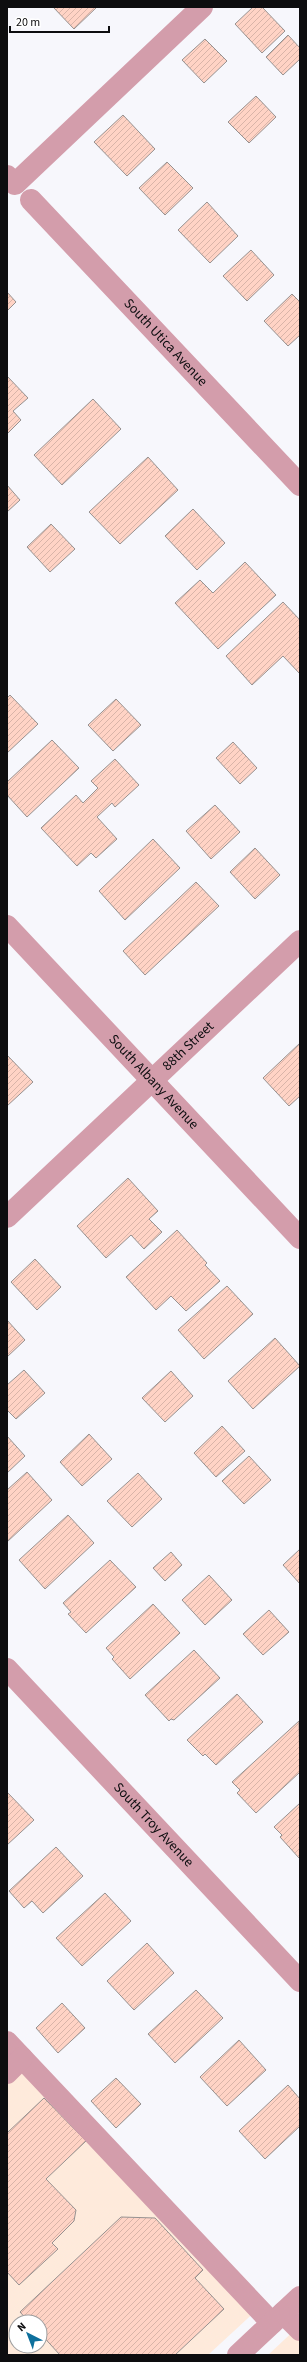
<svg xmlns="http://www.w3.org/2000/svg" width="307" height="2362" font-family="'Source Sans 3',sans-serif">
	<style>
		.commercial { fill: #feeadb; fill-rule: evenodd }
		.building { fill: url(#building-hatch); stroke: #979291 }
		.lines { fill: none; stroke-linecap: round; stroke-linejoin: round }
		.minor { stroke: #d39dab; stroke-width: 22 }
		.labels { text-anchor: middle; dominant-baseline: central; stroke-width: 3; stroke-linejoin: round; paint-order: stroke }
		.street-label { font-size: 14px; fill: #0d0d0f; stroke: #fff }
	</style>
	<defs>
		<pattern id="building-hatch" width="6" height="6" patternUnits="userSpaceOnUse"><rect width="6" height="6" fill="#ffd3c5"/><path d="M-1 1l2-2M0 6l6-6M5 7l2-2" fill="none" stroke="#d9b4a8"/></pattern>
	</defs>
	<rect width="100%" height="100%" fill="#f7f7fc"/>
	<path class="commercial" d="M 7,2042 L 259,2308 L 208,2355 L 7,2355 ZM 16,2322 L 40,2322 L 40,2346 L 16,2346 Z
		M 300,2325 L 300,2355 L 268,2355 Z"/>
	<path class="building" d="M 53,7 L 97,7 L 74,29 Z
		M 253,7 L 262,7 L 285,31 L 262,53 L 235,24 Z
		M 288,35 L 300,48 L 300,59 L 283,75 L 266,57 Z
		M 205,39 L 227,61 L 204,83 L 182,60 Z
		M 256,96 L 276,117 L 249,143 L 228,122 Z
		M 123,115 L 155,149 L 127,176 L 94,142 Z
		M 167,162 L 193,188 L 165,215 L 139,188 Z
		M 207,202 L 238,236 L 210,263 L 178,230 Z
		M 251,250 L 274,275 L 247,301 L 223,276 Z
		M 7,292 L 16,302 L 7,311 Z
		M 292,294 L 300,302 L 300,335 L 288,346 L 264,321 Z
		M 7,376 L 28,398 L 13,411 L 21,420 L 7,434 Z
		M 93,399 L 121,429 L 62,485 L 34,455 Z
		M 148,457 L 178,490 L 120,544 L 89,512 Z
		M 7,485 L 20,500 L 7,512 Z
		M 193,509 L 225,543 L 197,570 L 165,536 Z
		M 51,524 L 75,549 L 50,572 L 27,547 Z
		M 245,562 L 276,595 L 218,649 L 175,603 L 200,580 L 213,593 Z
		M 283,602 L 300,620 L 300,674 L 283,656 L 252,685 L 226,656 Z
		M 10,695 L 38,724 L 7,753 L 7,698 Z
		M 116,699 L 141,725 L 113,751 L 88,725 Z
		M 52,740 L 79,768 L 27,817 L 7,795 L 7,782 Z
		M 233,742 L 257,768 L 240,784 L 216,758 Z
		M 115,759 L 139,785 L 115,807 L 112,803 L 97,817 L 117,839 L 96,858 L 91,853 L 77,866 L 41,828 L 76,795 L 83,803 L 98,788 L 91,781 Z
		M 215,805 L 240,832 L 211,859 L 186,831 Z
		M 153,839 L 180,868 L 125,920 L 99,891 Z
		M 255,848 L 280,875 L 255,899 L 230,872 Z
		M 196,882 L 219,906 L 145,975 L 123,951 Z
		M 300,1043 L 300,1096 L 289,1106 L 263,1078 Z
		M 7,1055 L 33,1082 L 7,1106 Z
		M 128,1178 L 158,1211 L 149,1219 L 162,1232 L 144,1249 L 131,1235 L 106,1258 L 77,1226 Z
		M 177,1230 L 207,1263 L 205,1265 L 220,1281 L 186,1311 L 171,1296 L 156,1310 L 126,1277 Z
		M 35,1259 L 61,1287 L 37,1310 L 11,1282 Z
		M 227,1286 L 253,1314 L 204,1359 L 178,1330 Z
		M 7,1320 L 25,1340 L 7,1357 Z
		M 275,1338 L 300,1366 L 253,1409 L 228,1381 Z
		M 24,1370 L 45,1393 L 16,1419 L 7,1410 L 7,1385 Z
		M 171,1371 L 193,1396 L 165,1422 L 142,1398 Z
		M 222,1426 L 245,1451 L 216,1477 L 194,1453 Z
		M 89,1434 L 112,1459 L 82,1486 L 60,1462 Z
		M 7,1436 L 25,1456 L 7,1473 Z
		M 249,1456 L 271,1480 L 244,1504 L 222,1481 Z
		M 27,1472 L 52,1500 L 7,1542 L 7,1490 Z
		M 138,1473 L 162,1499 L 132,1527 L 107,1501 Z
		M 68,1515 L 94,1543 L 45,1589 L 19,1560 Z
		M 300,1549 L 300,1584 L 283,1565 Z
		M 171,1552 L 182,1565 L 165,1581 L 153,1568 Z
		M 110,1560 L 136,1587 L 86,1633 L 68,1614 L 71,1612 L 63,1603 Z
		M 209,1575 L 232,1600 L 205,1625 L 182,1600 Z
		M 153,1604 L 180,1633 L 130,1679 L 112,1659 L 114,1657 L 106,1648 Z
		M 269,1610 L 289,1632 L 263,1655 L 243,1634 Z
		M 194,1650 L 220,1678 L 174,1720 L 171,1719 L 169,1721 L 145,1695 Z
		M 237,1694 L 263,1722 L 216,1765 L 205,1754 L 203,1756 L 187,1740 Z
		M 299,1721 L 300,1772 L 256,1813 L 237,1793 L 240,1790 L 232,1782 Z
		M 7,1792 L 34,1820 L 7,1845 Z
		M 300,1803 L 300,1857 L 299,1858 L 280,1837 L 282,1835 L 274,1827 Z
		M 56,1847 L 83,1876 L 43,1913 L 32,1901 L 24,1908 L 9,1891 Z
		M 105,1893 L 131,1921 L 82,1966 L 56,1938 Z
		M 147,1943 L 174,1973 L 134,2010 L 107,1981 Z
		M 196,1990 L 223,2018 L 175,2063 L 148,2034 Z
		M 62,2003 L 85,2028 L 58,2053 L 36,2028 Z
		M 239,2040 L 266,2070 L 227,2106 L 200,2077 Z
		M 116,2078 L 141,2104 L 116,2128 L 91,2101 Z
		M 288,2085 L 300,2099 L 300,2126 L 265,2159 L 239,2131 Z
		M 44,2098 L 86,2141 L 46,2179 L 76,2210 L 74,2221 L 52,2243 L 58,2249 L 19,2285 L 7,2272 L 7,2133 Z
		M 121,2217 L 155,2218 L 203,2270 L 195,2278 L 224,2309 L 175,2355 L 60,2355 L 40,2333 L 40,2322 L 29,2322 L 20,2312 Z"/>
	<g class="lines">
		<g class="minor">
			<path d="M 7,176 L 15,184 L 202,7"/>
			<path id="s1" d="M 31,200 L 300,485"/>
			<path id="s2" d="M 7,926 L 300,1238"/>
			<path id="s3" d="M 7,1217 L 300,941"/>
			<path id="s4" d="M 7,1669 L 300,1981"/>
			<path d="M 7,2042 L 272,2323"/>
			<path d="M 7,2073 L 22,2058"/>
			<path d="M 283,2313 L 300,2330"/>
			<path d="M 238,2355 L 300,2297"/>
		</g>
	</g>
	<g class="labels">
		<g class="street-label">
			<text stroke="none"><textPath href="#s1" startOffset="196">South Utica Avenue</textPath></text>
			<text stroke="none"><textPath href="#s3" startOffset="249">88th Street</textPath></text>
			<text stroke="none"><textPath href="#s2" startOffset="214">South Albany Avenue</textPath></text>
			<text stroke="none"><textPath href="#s4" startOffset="214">South Troy Avenue</textPath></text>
		</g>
	</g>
	<rect width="307" height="2362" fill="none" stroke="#0d0d0f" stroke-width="16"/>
	<g transform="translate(28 2334) rotate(318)"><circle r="19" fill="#ffffff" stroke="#9e9e9f"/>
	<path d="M0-3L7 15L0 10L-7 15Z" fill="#0e709d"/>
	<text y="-6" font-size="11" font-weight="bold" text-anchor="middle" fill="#0d0d0f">N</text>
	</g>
	<path d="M10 26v6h99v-6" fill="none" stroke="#0d0d0f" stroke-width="2"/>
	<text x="16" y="26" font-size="12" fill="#0d0d0f" stroke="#ffffff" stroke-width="3" paint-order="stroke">20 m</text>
</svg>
